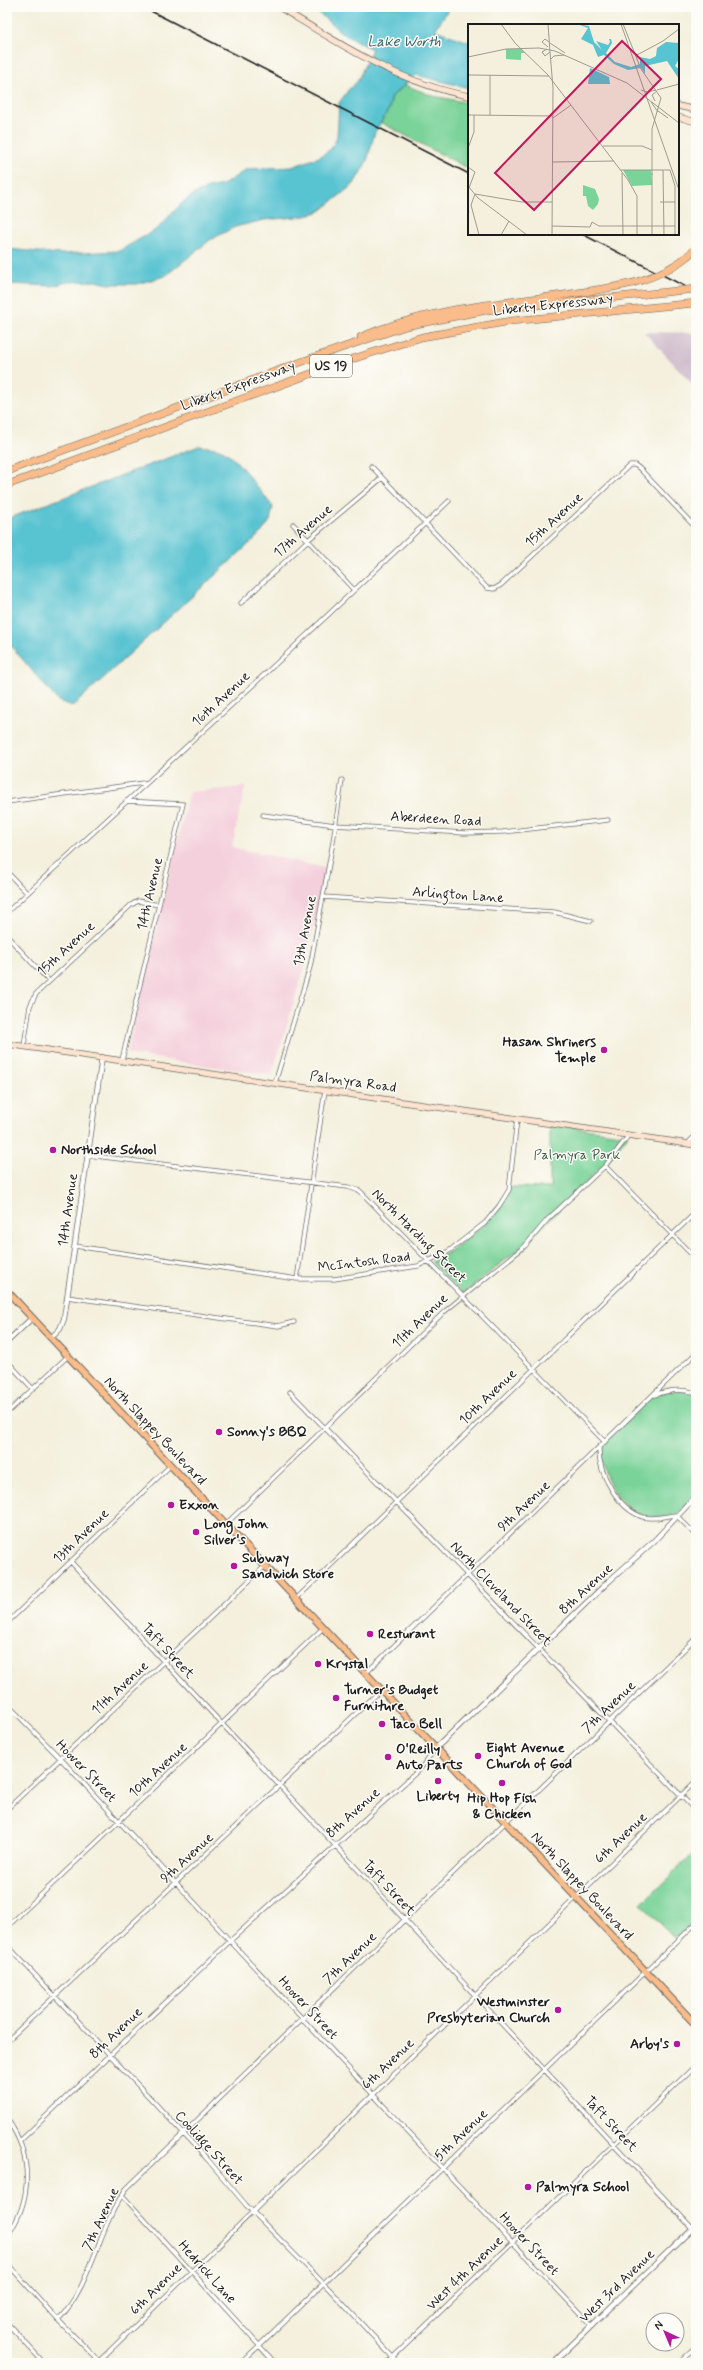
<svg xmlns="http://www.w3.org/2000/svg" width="703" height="2370" font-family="Mynerve,sans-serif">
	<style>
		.built { fill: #f4cfdc }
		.industrial { fill: #d0bdcc }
		.green { fill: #7ad399; stroke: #4b785a }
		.water { fill: #58c3d1; stroke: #3a7076 }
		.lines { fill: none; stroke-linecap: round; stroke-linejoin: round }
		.minor-casing { stroke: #686660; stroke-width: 5 }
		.tertiary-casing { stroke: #686660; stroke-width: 6 }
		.secondary-casing { stroke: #686660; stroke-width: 7 }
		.primary-casing { stroke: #686660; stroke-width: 8 }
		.motorway-casing { stroke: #686660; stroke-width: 8 }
		.minor { stroke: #fff; stroke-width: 3.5 }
		.tertiary { stroke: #fff; stroke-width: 4.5 }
		.secondary { stroke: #fde4d0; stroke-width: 5.5 }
		.primary { stroke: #f9bc8a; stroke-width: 6 }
		.motorway { stroke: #f9bc8a; stroke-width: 7 }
		.rail { stroke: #1c1c1c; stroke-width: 1.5 }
		.motorway-bridge-casing { stroke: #686660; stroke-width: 8; stroke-linecap: butt }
		.motorway-bridge { stroke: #f9bc8a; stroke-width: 7 }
		.poi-dot { fill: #b5179e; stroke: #fdfcf7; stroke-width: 1.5 }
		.labels { text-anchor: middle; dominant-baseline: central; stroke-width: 3; stroke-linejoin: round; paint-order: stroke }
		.shield { fill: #fdfcf7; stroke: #605f5e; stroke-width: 1 }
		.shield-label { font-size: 13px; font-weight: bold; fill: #1c1c1c }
		.street-label { font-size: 14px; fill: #1c1c1c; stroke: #fdfcf7 }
		.poi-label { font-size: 14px; font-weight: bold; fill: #1c1c1c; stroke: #fdfcf7; text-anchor: start }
		.park-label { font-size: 14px; fill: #3d5c48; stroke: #fdfcf7 }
		.water-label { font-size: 15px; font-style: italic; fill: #345f64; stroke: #fdfcf7 }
		.inset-road { fill: none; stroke: #9e9b90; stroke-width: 1 }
		.view { fill: #c2185b; fill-opacity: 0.15; stroke: #c2185b; stroke-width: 2 }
		.inset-edge { fill: none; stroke: #1c1c1c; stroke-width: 2 }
	</style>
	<rect width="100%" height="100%" fill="#fdfcf7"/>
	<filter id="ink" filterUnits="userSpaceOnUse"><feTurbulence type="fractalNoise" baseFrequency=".025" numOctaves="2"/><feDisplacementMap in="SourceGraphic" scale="8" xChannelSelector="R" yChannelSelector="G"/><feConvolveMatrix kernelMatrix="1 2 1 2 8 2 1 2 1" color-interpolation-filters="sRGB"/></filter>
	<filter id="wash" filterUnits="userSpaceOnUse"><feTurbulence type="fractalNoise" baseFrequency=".012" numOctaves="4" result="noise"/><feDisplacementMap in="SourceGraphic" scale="16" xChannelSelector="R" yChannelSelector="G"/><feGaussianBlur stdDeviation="0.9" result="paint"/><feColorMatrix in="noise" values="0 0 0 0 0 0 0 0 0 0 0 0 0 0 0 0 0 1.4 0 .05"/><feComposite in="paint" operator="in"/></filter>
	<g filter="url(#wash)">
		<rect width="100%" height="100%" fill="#f4f0dd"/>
		<path class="built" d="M 245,787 L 232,847 L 325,868 L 306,962 L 272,1075 L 127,1054 L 189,792 Z"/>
		<path class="industrial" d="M 644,332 L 696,333 L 696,388 Z"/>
		<path class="green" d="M 405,85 L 433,96 L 469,103 L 469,169 L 380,122 L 389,109 L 392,96 Z
			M 550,1124 L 628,1135 L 608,1161 L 524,1245 L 463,1294 L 431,1262 L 449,1252 L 485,1224 L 511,1187 L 550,1188 Z
			M 667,1391 L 686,1391 L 696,1394 L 696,1495 C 690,1501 683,1511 676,1514 C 672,1516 667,1516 663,1516 C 623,1523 604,1481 599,1448 L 653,1395 Z
			M 696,1851 L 696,1922 L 677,1940 L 641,1904 Z"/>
		<path class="water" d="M 319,7 L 450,7 L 435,30 L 469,42 L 469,88 L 416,75 L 392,96 L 389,109 L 375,132 L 367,161 L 354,184 L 320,211 L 306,216 L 264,220 L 235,227 L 210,240 L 165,276 L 137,284 L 109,284 L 95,281 L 67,282 L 53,286 L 7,284 L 7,249 L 60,254 L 119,251 L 157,229 L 183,202 L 195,194 L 208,188 L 223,185 L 247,169 L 292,167 L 319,157 L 331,149 L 337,137 L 339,103 L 349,89 L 357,82 L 372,49 L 343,34 L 319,13 Z
			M 199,446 C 208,447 216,447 224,451 C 236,457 263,495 273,507 L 270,521 L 261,533 L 73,706 L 58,701 L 7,641 L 7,519 Z"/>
	</g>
	<g filter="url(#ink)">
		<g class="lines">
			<defs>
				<path id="minor" d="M 371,466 L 487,588 L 494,589 L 501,585 L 630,465 L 635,465 L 640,469 L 696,528
					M 293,524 L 353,589
					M 241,603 L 308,540 L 382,478
					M 7,802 L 143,783
					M 263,815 L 335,825 L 464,833 L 503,832 L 608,820
					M 7,872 L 27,893
					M 323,897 L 554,912 L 591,921
					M 7,912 L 280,660 L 449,501
					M 7,936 L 49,981
					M 24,1046 L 30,1006 L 36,994 L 131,905 L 138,901 L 159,905
					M 122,1060 L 183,804 L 126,801
					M 7,1065 L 10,1044
					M 275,1083 L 310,967 L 333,842 L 342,780
					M 687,1144 L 696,1135
					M 87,1155 L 348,1187 L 360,1191 L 605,1442
					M 605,1166 L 696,1259
					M 75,1246 L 297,1279 L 334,1279 L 418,1266 L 449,1251 L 485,1223 L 499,1206 L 509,1190 L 517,1119
					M 297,1279 L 325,1090
					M 67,1297 L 278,1326 L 294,1322
					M 7,1361 L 33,1389
					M 290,1392 L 696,1811
					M 654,1395 C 668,1390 682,1388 696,1393
					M 7,1413 L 68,1356
					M 599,1448 C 598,1473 618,1509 643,1517 C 654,1520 665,1516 676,1515 L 696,1535
					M 226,1524 L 444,1312 L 525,1246 L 548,1219 L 605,1166 L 629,1135
					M 71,1562 L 692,2228
					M 296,1599 L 696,1212
					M 7,1623 L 171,1465
					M 366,1673 L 696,1353
					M 7,1704 L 60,1758 L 406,2130 L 592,2326
					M 7,1809 L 265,1566
					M 7,1927 L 323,1628
					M 7,1945 L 208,2160 L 246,2205 L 330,2290 L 398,2363
					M 7,2041 L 381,1690
					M 7,2119 C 33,2155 33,2200 7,2236
					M 20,2141 L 230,1941 L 420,1769 L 436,1748
					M 122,2195 L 275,2363
					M 7,2263 L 58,2320 L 99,2361
					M 58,2320 C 93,2283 97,2230 126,2189 L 696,1638
					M 7,2323 L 44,2363
					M 97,2363 L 696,1781
					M 241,2363 L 696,1923
					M 387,2363 L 696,2065
					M 679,2363 L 696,2347"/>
				<path id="tertiary" d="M 51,1338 L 60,1329 L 64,1319 L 102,1057
					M 7,1342 L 32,1318
					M 436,1748 L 608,1582 L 654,1541 L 696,1496
					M 553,2363 L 696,2225"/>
				<path id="secondary" d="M 279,7 C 340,44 398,83 469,96
					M 678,106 L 696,110
					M 678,117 L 696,122
					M 7,1044 L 696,1145"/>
				<path id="primary" d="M 7,1291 L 696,2025"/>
				<path id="motorway" d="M 361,337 C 448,299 542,304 633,283
					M 7,471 L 312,358 L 406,326 L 487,310 L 647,294
					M 7,485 L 346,361 L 422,337 L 511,321 L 696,303"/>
			</defs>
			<use href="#minor" class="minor-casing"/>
			<use href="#tertiary" class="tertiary-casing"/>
			<use href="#secondary" class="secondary-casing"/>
			<use href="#primary" class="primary-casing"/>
			<use href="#motorway" class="motorway-casing"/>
			<use href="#minor" class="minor"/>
			<use href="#tertiary" class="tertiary"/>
			<use href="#secondary" class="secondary"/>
			<use href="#primary" class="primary"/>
			<use href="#motorway" class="motorway"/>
			<path class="rail" d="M 143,7 L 469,174
				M 582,234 L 696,292"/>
			<defs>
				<path id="motorway-bridge" d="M 633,283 C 657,276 679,266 696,248
					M 647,294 L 696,289"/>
			</defs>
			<use href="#motorway-bridge" class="motorway-bridge-casing"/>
			<use href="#motorway-bridge" class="motorway-bridge"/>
		</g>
	</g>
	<g class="poi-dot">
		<circle cx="604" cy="1050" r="4"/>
		<circle cx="53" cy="1150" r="4"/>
		<circle cx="219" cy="1432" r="4"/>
		<circle cx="171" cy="1505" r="4"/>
		<circle cx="196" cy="1532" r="4"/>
		<circle cx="234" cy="1566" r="4"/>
		<circle cx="370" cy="1634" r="4"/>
		<circle cx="318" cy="1664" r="4"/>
		<circle cx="336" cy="1698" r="4"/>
		<circle cx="382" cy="1724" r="4"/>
		<circle cx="478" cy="1756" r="4"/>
		<circle cx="388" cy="1757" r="4"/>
		<circle cx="438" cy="1781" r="4"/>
		<circle cx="502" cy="1783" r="4"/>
		<circle cx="558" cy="2010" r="4"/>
		<circle cx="677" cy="2044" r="4"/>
		<circle cx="528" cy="2187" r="4"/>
	</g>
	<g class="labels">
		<rect class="shield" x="310" y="355" width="42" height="22" rx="3"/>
		<g class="shield-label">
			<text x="331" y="366">US 19</text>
		</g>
		<g class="street-label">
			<text transform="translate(553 305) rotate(-6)">Liberty Expressway</text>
			<text transform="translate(238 386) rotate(-20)">Liberty Expressway</text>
			<text transform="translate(554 520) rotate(-43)">15th Avenue</text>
			<text transform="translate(303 531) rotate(-41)">17th Avenue</text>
			<text transform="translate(221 699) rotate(-43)">16th Avenue</text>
			<text transform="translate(436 819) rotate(3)">Aberdeen Road</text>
			<text transform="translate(150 894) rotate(-77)">14th Avenue</text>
			<text transform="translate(458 895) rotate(4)">Arlington Lane</text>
			<text transform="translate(305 931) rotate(-79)">13th Avenue</text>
			<text transform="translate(66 949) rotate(-43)">15th Avenue</text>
			<text transform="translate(353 1082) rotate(8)">Palmyra Road</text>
			<text transform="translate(68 1210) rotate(-82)">14th Avenue</text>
			<text transform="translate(419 1236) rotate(45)">North Harding Street</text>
			<text transform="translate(364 1262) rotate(-7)">McIntosh Road</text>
			<text transform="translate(420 1321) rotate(-44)">11th Avenue</text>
			<text transform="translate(488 1397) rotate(-44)">10th Avenue</text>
			<text transform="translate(155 1431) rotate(47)">North Slappey Boulevard</text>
			<text transform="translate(524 1506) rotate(-44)">9th Avenue</text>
			<text transform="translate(81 1536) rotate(-44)">13th Avenue</text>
			<text transform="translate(586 1589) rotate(-43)">8th Avenue</text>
			<text transform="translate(501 1594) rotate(46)">North Cleveland Street</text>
			<text transform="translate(168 1651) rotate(47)">Taft Street</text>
			<text transform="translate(120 1688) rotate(-43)">11th Avenue</text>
			<text transform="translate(609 1707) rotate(-44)">7th Avenue</text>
			<text transform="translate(158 1770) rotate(-43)">10th Avenue</text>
			<text transform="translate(86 1771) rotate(46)">Hoover Street</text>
			<text transform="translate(353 1813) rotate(-42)">8th Avenue</text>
			<text transform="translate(621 1838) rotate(-44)">6th Avenue</text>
			<text transform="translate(187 1858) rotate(-43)">9th Avenue</text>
			<text transform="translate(582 1886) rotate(47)">North Slappey Boulevard</text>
			<text transform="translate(389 1888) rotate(47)">Taft Street</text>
			<text transform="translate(350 1958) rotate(-44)">7th Avenue</text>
			<text transform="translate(308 2008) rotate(47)">Hoover Street</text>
			<text transform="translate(116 2033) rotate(-44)">8th Avenue</text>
			<text transform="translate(388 2064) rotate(-44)">6th Avenue</text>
			<text transform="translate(611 2124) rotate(47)">Taft Street</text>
			<text transform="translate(461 2135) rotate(-44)">5th Avenue</text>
			<text transform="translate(209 2148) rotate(48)">Coolidge Street</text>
			<text transform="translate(101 2219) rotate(-65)">7th Avenue</text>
			<text transform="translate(529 2244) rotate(47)">Hoover Street</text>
			<text transform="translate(207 2272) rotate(48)">Hedrick Lane</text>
			<text transform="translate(465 2273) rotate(-44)">West 4th Avenue</text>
			<text transform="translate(617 2286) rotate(-44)">West 3rd Avenue</text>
			<text transform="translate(156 2289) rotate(-45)">6th Avenue</text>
		</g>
		<g class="poi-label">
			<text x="596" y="1042" text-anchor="end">Hasan Shriners<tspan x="596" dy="16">Temple</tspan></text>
			<text x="61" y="1150">Northside School</text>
			<text x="227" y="1432">Sonny's BBQ</text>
			<text x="179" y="1505">Exxon</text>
			<text x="204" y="1524">Long John<tspan x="204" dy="16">Silver's</tspan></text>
			<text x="242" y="1558">Subway<tspan x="242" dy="16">Sandwich Store</tspan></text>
			<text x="378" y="1634">Resturant</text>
			<text x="326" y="1664">Krystal</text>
			<text x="344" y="1690">Turner's Budget<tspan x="344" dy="16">Furniture</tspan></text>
			<text x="390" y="1724">Taco Bell</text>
			<text x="486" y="1748">Eight Avenue<tspan x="486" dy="16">Church of God</tspan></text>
			<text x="396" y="1749">O'Reilly<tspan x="396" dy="16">Auto Parts</tspan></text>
			<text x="438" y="1796" text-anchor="middle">Liberty</text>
			<text x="502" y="1798" text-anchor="middle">Hip Hop Fish<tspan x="502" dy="16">&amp; Chicken</tspan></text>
			<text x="550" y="2002" text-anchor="end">Westminster<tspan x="550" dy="16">Presbyterian Church</tspan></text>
			<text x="669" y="2044" text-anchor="end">Arby's</text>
			<text x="536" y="2187">Palmyra School</text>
		</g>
		<g class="park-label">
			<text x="577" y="1155">Palmyra Park</text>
		</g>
		<g class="water-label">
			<text x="404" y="42">Lake Worth</text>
		</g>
	</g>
	<g transform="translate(468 24)">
		<rect width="211" height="211" fill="#f4f0dd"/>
		<path d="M 38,25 L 53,25 L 57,29 L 53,29 L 53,36 L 38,35 ZM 155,146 L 183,146 L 184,161 L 164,162 ZM 115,161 L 127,165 L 131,175 L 130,180 L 125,186 L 120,182 L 118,172 L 115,172 Z" fill="#7ad399"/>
		<path d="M 109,0 L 121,2 L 126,18 L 134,26 L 128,17 L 140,21 L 142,18 L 141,15 L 143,15 L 144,19 L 138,29 L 147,38 L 163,43 L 172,40 L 172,33 L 182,35 L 188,32 L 189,24 L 198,18 L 211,19 L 211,35 L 207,42 L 211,45 L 211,55 L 199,37 L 177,42 L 177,50 L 173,44 L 160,46 L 146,40 L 136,31 L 130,33 L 125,21 L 113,15 L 120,4 ZM 122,44 L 141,53 L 142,60 L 120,60 Z" fill="#58c3d1"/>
		<path class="inset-road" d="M 33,0 L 47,19 L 80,51 L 160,156 L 169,172 L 169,211M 153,0 L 211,166M 155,0 L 173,45 L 193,74 L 184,105 L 184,151M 82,19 L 97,29M 80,23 L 74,18 L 77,15 L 81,18M 79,25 L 74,28 L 77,32 L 82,28 L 80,0M 82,28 L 85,64 L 84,211M 169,31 L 195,17 L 211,5M 0,33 L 38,25 L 71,24 L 87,27 L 159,59 L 211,99M 83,35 L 86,32 L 96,31M 0,51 L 81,52M 173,66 L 179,68 L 188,66M 189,66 L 211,60M 187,77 L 184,71 L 189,67M 183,78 L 190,88M 190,87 L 200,94M 0,91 L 85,92M 22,91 L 22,51M 85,94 L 103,81M 135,122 L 174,122 L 184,126M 0,124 L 6,108 L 6,91M 85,138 L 146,137M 0,143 L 7,148 L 1,164M 153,146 L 202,146 L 207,162 L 207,211M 195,146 L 196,211M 154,149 L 155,211M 184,149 L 184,211M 0,162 L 10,174 L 59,211M 192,178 L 207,178M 84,202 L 122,203 L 124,198 L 131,202 L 207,202M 11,211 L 3,181 L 7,170 L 54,178 L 84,178M 33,211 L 41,197"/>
		<path class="view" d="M 154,17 L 193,55 L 66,186 L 27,149 Z"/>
		<rect width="211" height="211" class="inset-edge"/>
	</g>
	<rect width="703" height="2370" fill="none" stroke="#fdfcf7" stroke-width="24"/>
	<g transform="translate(665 2332) rotate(316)"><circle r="19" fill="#fdfcf7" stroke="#a3a29f"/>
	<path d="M0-3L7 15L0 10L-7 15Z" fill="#b5179e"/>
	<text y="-6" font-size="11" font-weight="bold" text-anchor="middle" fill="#1c1c1c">N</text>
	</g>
</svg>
